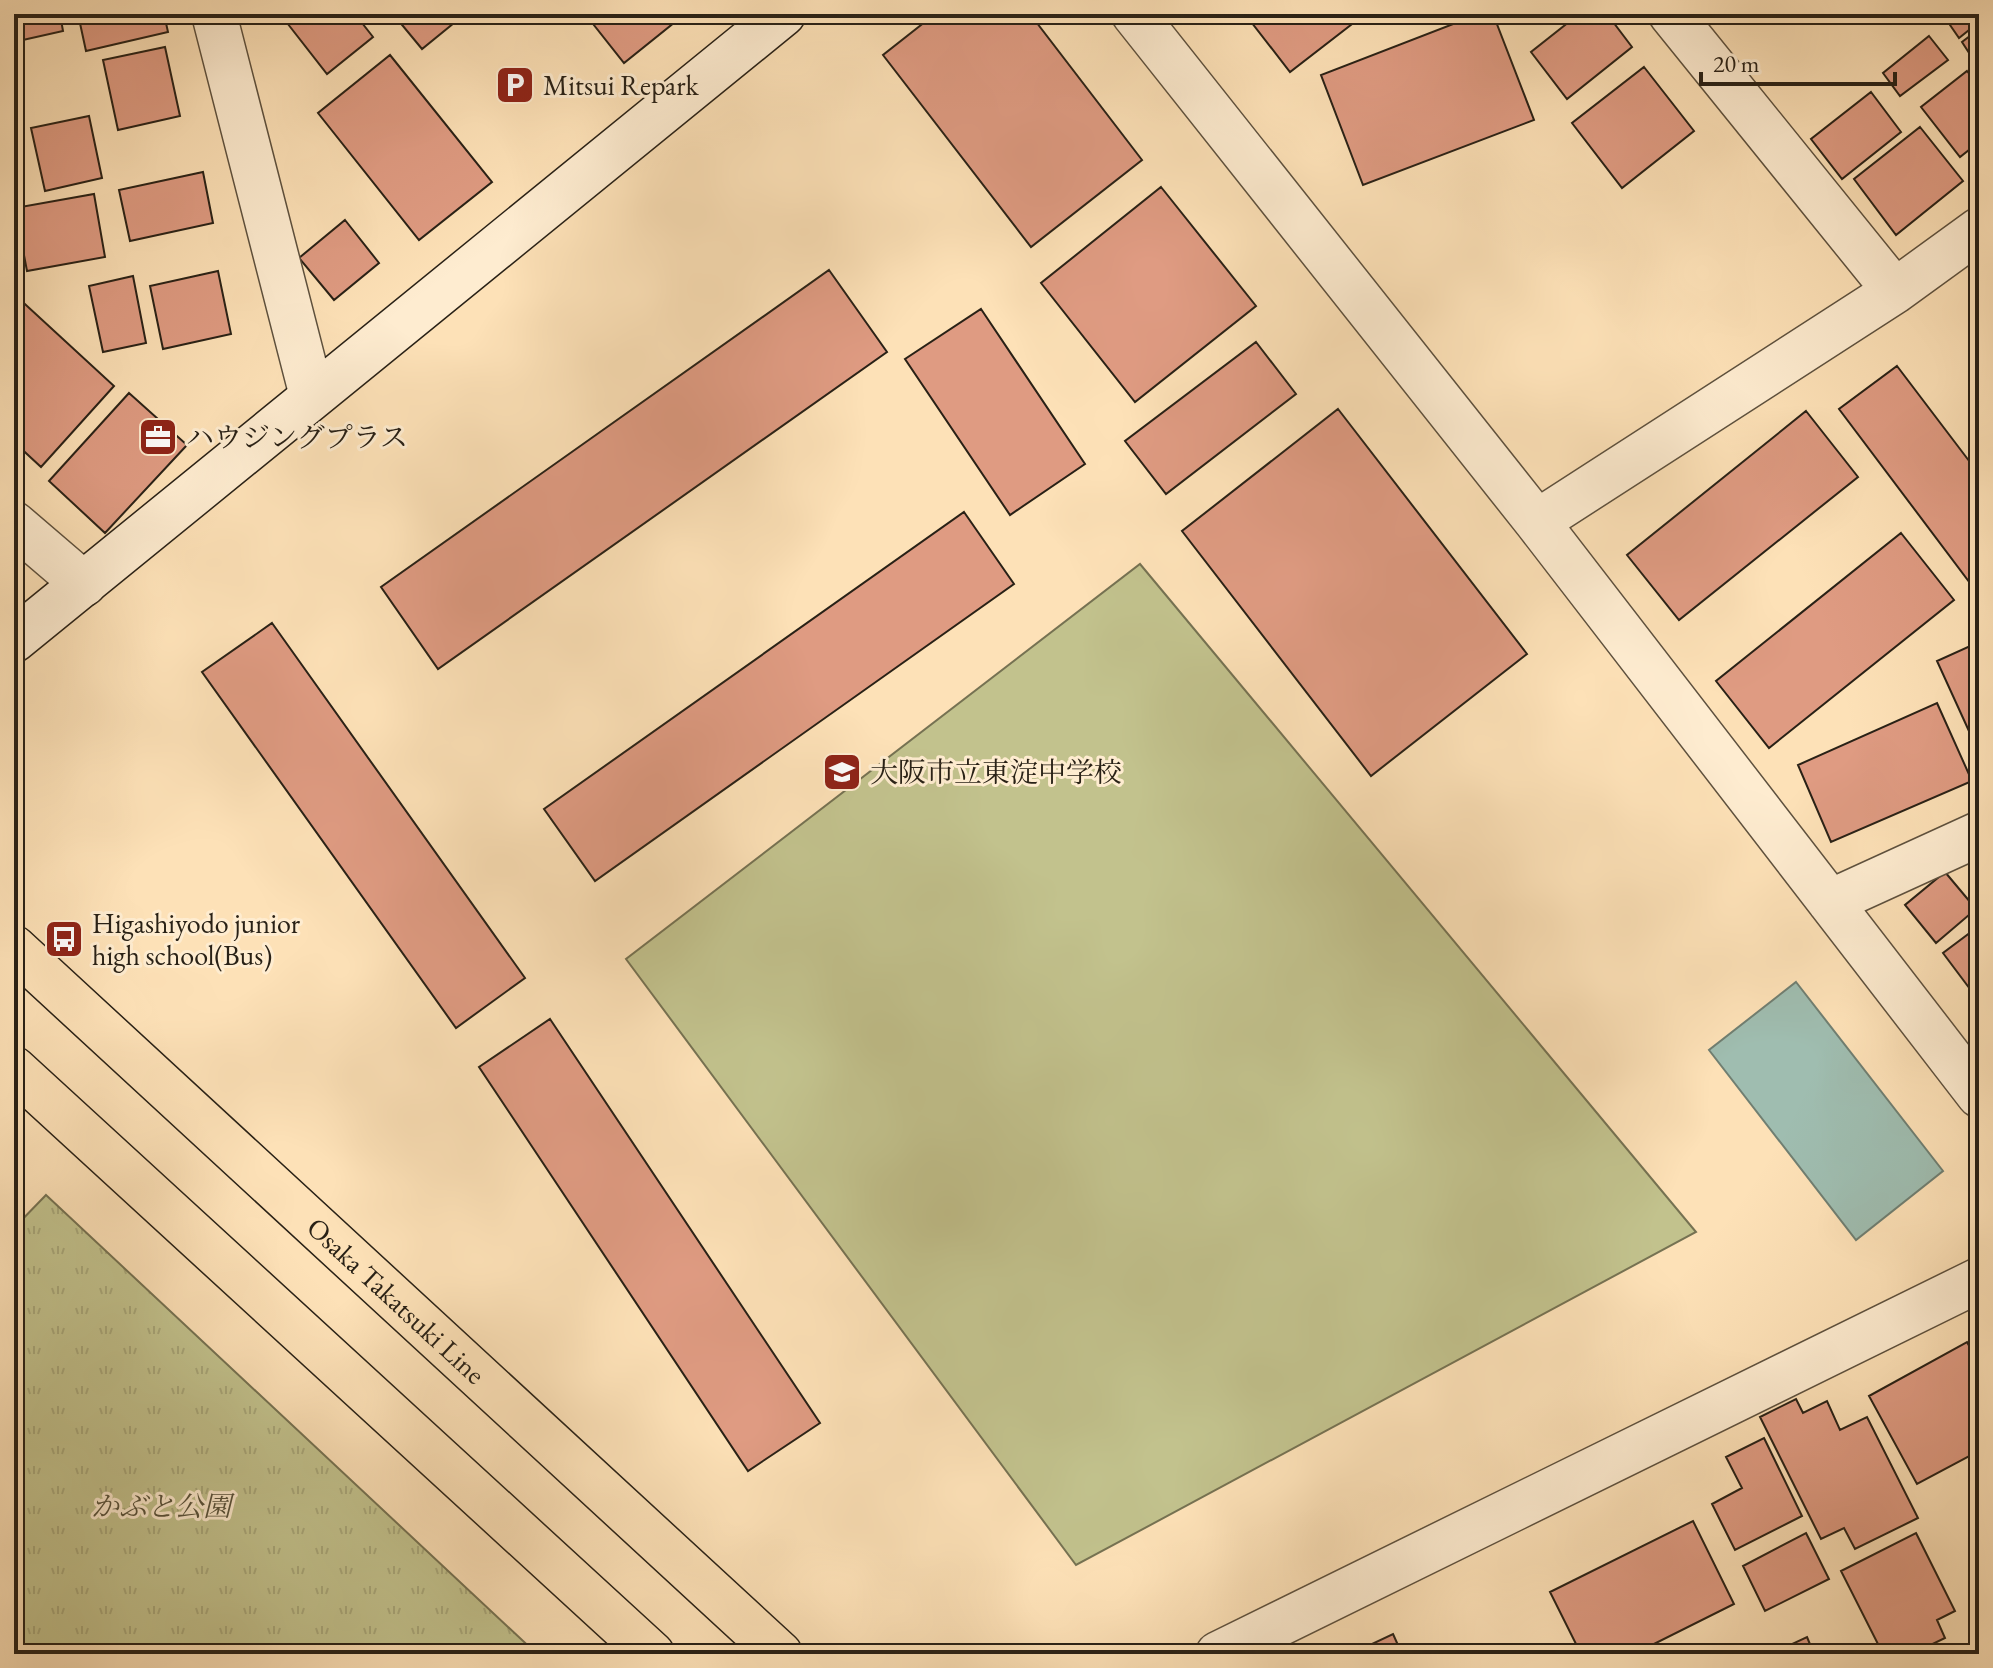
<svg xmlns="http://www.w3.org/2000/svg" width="1993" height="1668" font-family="'EB Garamond','Noto Serif JP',serif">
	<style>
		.park { fill: url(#park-tufts); stroke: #767252; stroke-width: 2 }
		.pitch { fill: #c2c28d; stroke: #767252; stroke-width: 2 }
		.water { fill: #9fbdb0; stroke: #707f72; stroke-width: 2 }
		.building { fill: #df9b82; stroke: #292116; stroke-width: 2 }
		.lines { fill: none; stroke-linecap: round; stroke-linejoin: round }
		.street-casing { stroke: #5e513e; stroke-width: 47 }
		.secondary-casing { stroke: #292116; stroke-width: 47 }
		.primary-casing { stroke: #292116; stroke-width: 47 }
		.street { stroke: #feecd0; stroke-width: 44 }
		.secondary { stroke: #feecd0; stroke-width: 44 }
		.primary { stroke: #fde1b7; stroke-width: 44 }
		.labels { text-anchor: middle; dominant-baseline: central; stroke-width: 6; stroke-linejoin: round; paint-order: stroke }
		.poi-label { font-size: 28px; fill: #292116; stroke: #feecd0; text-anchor: start }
		.street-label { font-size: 28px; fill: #292116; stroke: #feecd0 }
		.park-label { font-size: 28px; font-style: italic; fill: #57513a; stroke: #feecd0 }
	</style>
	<defs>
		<pattern id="park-tufts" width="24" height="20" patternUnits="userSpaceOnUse" patternTransform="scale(2)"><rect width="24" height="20" fill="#c2c28d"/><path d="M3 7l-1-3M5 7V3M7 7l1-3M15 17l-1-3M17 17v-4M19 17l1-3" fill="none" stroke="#a7a679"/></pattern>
	</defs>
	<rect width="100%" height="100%" fill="#fde1b7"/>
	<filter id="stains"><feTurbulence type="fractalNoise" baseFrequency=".0025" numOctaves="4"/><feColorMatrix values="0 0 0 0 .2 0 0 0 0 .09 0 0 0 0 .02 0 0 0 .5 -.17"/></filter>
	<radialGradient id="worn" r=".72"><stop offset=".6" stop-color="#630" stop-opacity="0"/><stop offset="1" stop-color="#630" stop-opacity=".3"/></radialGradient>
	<path class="park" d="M 46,1195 L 537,1654 L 14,1654 L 14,1228 Z"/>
	<path class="pitch" d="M 1140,564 L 1696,1232 L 1076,1565 L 626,959 Z"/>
	<path class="water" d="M 1796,982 L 1943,1171 L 1856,1240 L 1709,1050 Z"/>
	<path class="building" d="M 14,14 L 60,14 L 63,31 L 14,42 Z
		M 78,14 L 164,14 L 168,32 L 86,51 Z
		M 290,14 L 355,14 L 373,37 L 327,74 L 284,19 Z
		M 393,14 L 465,14 L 422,49 Z
		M 669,14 L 675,22 L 624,63 L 586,15 Z
		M 935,14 L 1030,14 L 1142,160 L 1031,247 L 883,55 Z
		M 1245,14 L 1365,14 L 1290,72 Z
		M 1479,14 L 1493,14 L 1534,120 L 1363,185 L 1321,75 Z
		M 1579,14 L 1607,14 L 1632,47 L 1567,99 L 1531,52 Z
		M 1964,14 L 1979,14 L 1979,22 L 1959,38 L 1950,25 Z
		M 1979,29 L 1979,54 L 1973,59 L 1962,42 Z
		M 1929,36 L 1948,60 L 1900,96 L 1883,73 Z
		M 165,47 L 180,116 L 118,130 L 103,60 Z
		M 390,55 L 492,182 L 419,240 L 318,113 Z
		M 1644,67 L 1694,131 L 1622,188 L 1572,123 Z
		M 1967,71 L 1979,86 L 1979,142 L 1960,157 L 1921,107 Z
		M 1871,92 L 1901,132 L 1842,179 L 1811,139 Z
		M 89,116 L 102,178 L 45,191 L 31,128 Z
		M 1920,127 L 1963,181 L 1896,235 L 1854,179 Z
		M 203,172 L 213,223 L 130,241 L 119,190 Z
		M 1161,187 L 1256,306 L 1135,402 L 1041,283 Z
		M 94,194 L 105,257 L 27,271 L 15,208 Z
		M 345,220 L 379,263 L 334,300 L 299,258 Z
		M 829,270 L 887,352 L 438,669 L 381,587 Z
		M 218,271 L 231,334 L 163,349 L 150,286 Z
		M 133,276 L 146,343 L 103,352 L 89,286 Z
		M 14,294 L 114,386 L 41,467 L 14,442 Z
		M 981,309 L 1085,464 L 1010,515 L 905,359 Z
		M 1256,342 L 1296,394 L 1166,494 L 1125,441 Z
		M 1897,366 L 1979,474 L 1979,595 L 1839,409 Z
		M 129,393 L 187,445 L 105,533 L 49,481 Z
		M 1338,409 L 1527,654 L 1371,776 L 1182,531 Z
		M 1806,411 L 1858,477 L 1679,620 L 1627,555 Z
		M 964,512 L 1014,584 L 595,881 L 544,809 Z
		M 1901,533 L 1954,600 L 1769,748 L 1716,681 Z
		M 272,623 L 525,978 L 456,1028 L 202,672 Z
		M 1979,642 L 1979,753 L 1937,661 Z
		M 1937,703 L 1972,781 L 1831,842 L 1798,765 Z
		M 1945,872 L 1976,909 L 1936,943 L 1905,905 Z
		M 1979,926 L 1979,1001 L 1943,953 Z
		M 550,1019 L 820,1423 L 748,1471 L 479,1067 Z
		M 1967,1342 L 1979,1364 L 1979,1451 L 1917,1484 L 1869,1396 Z
		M 1796,1399 L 1803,1413 L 1827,1401 L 1840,1430 L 1867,1417 L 1918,1518 L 1855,1549 L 1844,1528 L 1821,1539 L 1760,1417 Z
		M 1764,1438 L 1802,1516 L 1735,1550 L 1712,1504 L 1742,1488 L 1726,1457 Z
		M 1693,1521 L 1734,1604 L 1634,1654 L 1581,1654 L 1550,1592 Z
		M 1806,1533 L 1829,1579 L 1765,1611 L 1743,1566 Z
		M 1916,1533 L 1955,1611 L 1937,1620 L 1945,1638 L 1912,1654 L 1883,1654 L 1841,1571 Z
		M 1393,1634 L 1402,1654 L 1356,1654 L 1355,1652 Z
		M 1807,1637 L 1814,1654 L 1771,1654 Z
		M 1979,1638 L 1979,1654 L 1950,1654 Z"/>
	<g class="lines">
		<defs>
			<path id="street" d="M 214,14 L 312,396
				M 1134,14 L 1537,522 L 1979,1095
				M 1671,14 L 1895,291
				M 1537,522 L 1895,291 L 1979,230
				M 14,524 L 84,584
				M 1830,902 L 1979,834
				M 1218,1654 L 1979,1280"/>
			<path id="secondary" d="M 14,640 L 783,14"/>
			<g id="primary">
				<path id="s1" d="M 14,948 L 780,1654"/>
				<path d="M 14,1069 L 652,1654"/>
			</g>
		</defs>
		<use href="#street" class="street-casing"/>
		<use href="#secondary" class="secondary-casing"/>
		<use href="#primary" class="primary-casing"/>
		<use href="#street" class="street"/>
		<use href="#secondary" class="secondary"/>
		<use href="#primary" class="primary"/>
	</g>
	<defs>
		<symbol id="parking-square" viewBox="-11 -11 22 22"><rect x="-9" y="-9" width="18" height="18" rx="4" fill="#8f2418" stroke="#feecd0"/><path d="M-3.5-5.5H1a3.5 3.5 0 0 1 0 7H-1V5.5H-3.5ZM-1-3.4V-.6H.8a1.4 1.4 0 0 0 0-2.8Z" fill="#fff"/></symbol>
		<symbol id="office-square" viewBox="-11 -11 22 22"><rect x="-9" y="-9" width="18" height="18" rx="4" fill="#8f2418" stroke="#feecd0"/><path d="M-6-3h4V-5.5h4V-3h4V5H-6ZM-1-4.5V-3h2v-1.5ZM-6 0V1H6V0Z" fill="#fff"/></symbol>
		<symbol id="school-square" viewBox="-11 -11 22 22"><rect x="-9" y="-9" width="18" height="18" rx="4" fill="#8f2418" stroke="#feecd0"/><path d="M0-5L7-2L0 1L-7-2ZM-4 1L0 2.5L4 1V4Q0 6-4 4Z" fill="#fff"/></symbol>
		<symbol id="bus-square" viewBox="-11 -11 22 22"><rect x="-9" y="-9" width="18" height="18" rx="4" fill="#8f2418" stroke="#feecd0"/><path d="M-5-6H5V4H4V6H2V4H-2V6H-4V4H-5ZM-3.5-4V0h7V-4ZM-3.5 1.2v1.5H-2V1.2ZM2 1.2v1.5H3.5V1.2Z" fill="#fff"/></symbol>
	</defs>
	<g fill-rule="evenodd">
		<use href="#parking-square" x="493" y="63" width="44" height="44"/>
		<use href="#office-square" x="136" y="415" width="44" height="44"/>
		<use href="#school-square" x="820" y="750" width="44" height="44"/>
		<use href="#bus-square" x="42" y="917" width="44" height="44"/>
	</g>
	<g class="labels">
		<g class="poi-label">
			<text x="543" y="85">Mitsui Repark</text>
			<text x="186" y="437">ハウジングプラス</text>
			<text x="870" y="772">大阪市立東淀中学校</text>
			<text x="92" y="923">Higashiyodo junior<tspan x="92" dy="32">high school(Bus)</tspan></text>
		</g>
		<g class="street-label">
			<text stroke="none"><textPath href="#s1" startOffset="520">Osaka Takatsuki Line</textPath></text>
		</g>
		<g class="park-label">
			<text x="161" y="1506">かぶと公園</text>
		</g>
	</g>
	<rect width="1993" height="1668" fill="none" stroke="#fde1b7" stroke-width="48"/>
	<rect x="16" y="16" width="1961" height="1636" fill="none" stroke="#292116" stroke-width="4"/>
	<rect x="24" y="24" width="1945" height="1620" fill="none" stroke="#292116" stroke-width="2"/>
	<path d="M1701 72v12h194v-12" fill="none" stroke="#292116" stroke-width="4"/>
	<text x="1713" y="72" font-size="24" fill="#292116" stroke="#feecd0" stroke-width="6" paint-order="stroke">20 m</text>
	<rect width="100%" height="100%" filter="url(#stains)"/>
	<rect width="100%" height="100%" fill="url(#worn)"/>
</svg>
